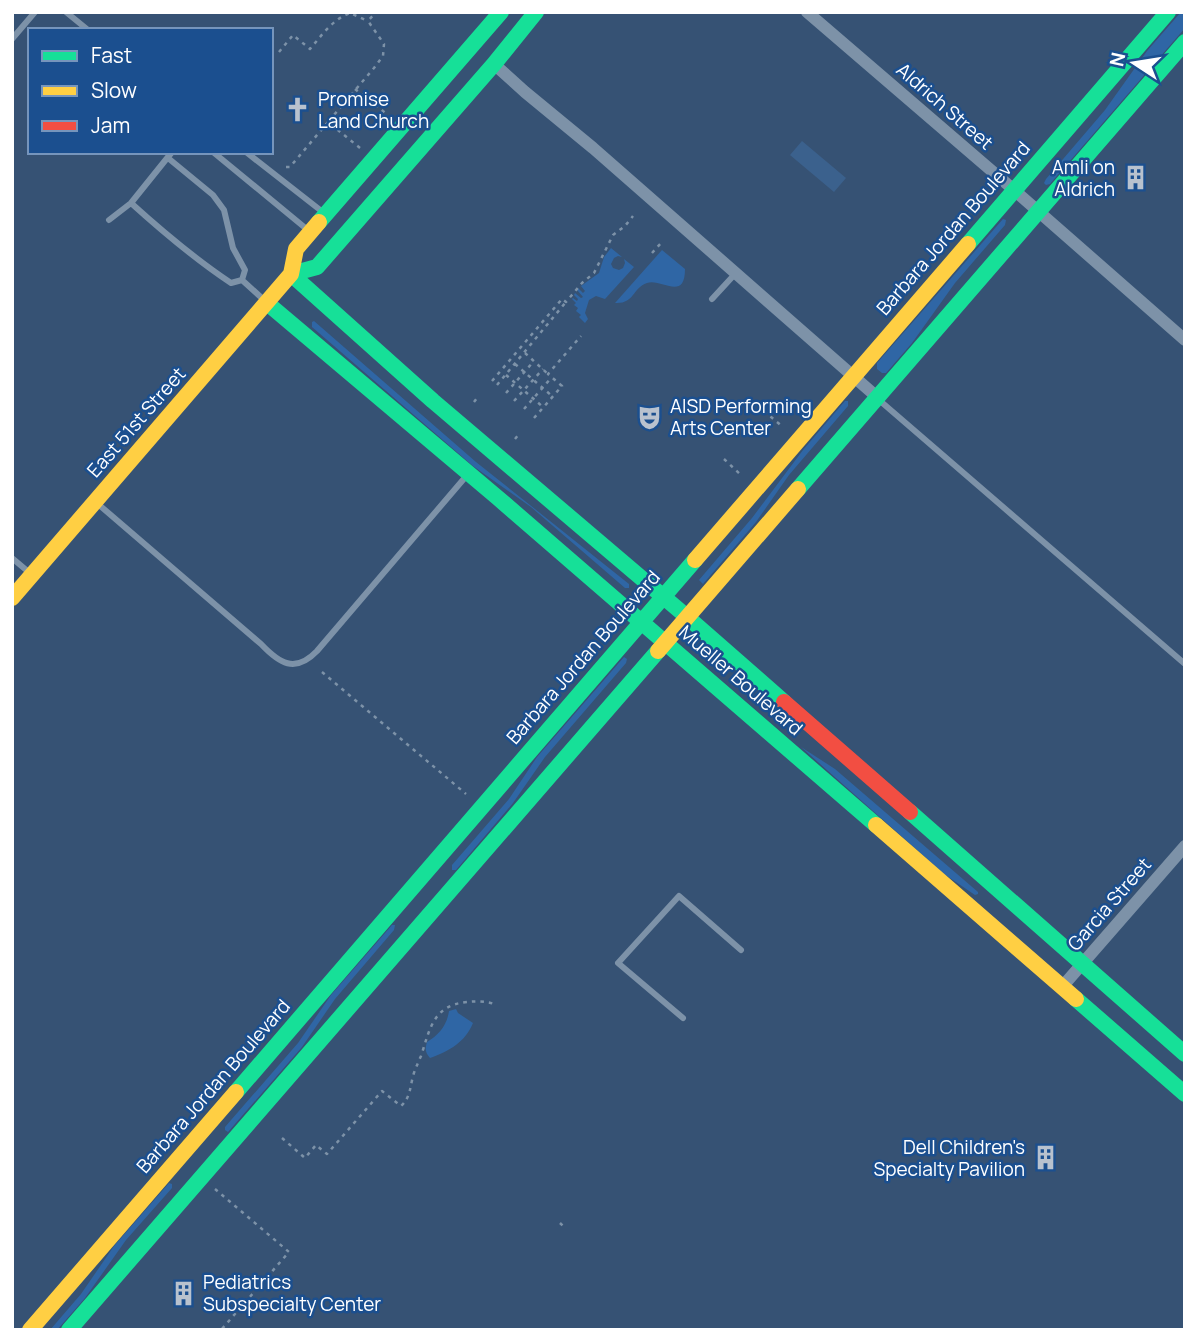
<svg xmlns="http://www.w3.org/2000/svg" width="1197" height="1342" font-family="Manrope,sans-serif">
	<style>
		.green { fill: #2f66a5 }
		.water { fill: #3b618d }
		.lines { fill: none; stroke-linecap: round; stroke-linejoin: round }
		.path { stroke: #7d92a8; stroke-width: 2.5; stroke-dasharray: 3.5 5; stroke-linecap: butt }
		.lane { stroke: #7d92a8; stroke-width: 6 }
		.street { stroke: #7d92a8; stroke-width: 12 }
		.fast { stroke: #16e098; stroke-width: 16 }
		.slow { stroke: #ffcf43; stroke-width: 16 }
		.jam { stroke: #f24e42; stroke-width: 16 }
		.labels { text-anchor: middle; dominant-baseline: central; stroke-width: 5; stroke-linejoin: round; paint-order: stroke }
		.poi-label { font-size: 19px; fill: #fff; stroke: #1b4f8f; text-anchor: start }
		.street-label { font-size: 19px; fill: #fff; stroke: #1b4f8f }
	</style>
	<rect width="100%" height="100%" fill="#365274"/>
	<path class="green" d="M 1181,12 L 1185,12 L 1185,28 L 1050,184 L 1046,185 L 1044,183 L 1046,179 L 1105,110 L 1147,51 Z
		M 1003,219 L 1006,220 L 1005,225 L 955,283 L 912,343 L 886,373 L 882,373 L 877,369 L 877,363 Z
		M 611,248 L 622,257 L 618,256 L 614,258 L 611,264 L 613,268 L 619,270 L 623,268 L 625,263 L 624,259 L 634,267 L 605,299 L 596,296 L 589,300 L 585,313 L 588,319 L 585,323 L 579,317 L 581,315 L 576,311 L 578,308 L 574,305 L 576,303 L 572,299 L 573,298 L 577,301 L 578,299 L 574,295 L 575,293 L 581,298 L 583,297 L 577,290 L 578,288 L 583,293 L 585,291 L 581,286 L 599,273 L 604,257 Z
		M 662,250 L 685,269 C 685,302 661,278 647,283 C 632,288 635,304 615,303 Z
		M 314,321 L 476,462 L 629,584 L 629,588 L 625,588 L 531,507 L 473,466 L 312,327 L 312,322 Z
		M 845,401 L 848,401 L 848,406 L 789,475 L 756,522 L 703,584 L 699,580 L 752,518 L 803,450 Z
		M 624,657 L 627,659 L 626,663 L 545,757 L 513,803 L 456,870 L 452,870 L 452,865 L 509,799 L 537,757 Z
		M 801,747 L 835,769 L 978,892 L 978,894 L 975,895 L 944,874 Z
		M 392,925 L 395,925 L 394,930 L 335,999 L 302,1047 L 228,1132 L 225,1130 L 225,1127 L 298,1043 L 331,995 Z
		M 456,1009 L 458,1013 L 473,1023 C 465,1042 450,1051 430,1058 C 425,1052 425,1049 427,1042 C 439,1035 447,1025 449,1011 Z
		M 169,1183 L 172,1184 L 172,1188 L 126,1240 L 85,1298 L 57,1330 L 50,1330 L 81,1294 L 114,1246 Z"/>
	<path class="water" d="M 802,141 L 846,178 L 834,192 L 790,155 Z"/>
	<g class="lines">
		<path class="path" d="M 279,52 L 293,35 L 310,49 C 322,35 333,19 350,13 L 368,21
			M 355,89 L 388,115
			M 360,148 L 328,122 L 374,68 L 383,56 L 384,44 L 368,21 L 376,12
			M 286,167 L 290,167 L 328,122
			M 652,253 L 662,242
			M 525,353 L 548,374
			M 515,364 L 552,396
			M 506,375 L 543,407
			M 492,381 L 562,299 L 566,302 L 582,283 L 594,273 L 613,235 L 625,226 L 633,216
			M 497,385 L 566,302
			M 506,393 L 534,361
			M 514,401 L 543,369
			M 474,402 L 477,398
			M 524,409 L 552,377
			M 764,411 L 783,427
			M 534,418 L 562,386 L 548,374 L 581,336
			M 515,439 L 519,434
			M 724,459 L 741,475
			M 322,672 L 466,794
			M 282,1138 L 305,1158 L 316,1145 L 327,1154 L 382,1091 L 401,1106 C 410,1098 410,1088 413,1076 C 415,1069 418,1063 421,1056 C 430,1029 433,1005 467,1002 C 476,1001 486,1001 494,1004
			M 215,1189 L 289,1252 L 221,1330
			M 560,1223 L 565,1228"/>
		<path class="lane" d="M 66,12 L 88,30
			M 12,39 L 35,12
			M 213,152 L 309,231
			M 246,152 L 324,213
			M 168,158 L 213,195 L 224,210 L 233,248 L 245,270 L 242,280
			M 131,203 C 163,232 195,259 231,283 L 242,280
			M 109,220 L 131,203 L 172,152
			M 242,280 L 264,300
			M 712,299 L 735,274
			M 879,400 L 1185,664
			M 98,504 L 261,644 C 279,663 295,674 317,651 L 468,474
			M 12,558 L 31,574
			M 683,1018 L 618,963 L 679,896 L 741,950"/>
		<path class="street" d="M 807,12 L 1014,190 L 1185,340
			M 494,64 L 525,92 L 593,148 L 877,397
			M 1062,987 L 1185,846"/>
		<path class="fast" d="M 319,222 L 501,12
			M 968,244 L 1168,12
			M 291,274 L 433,401 L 686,616 L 784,702
			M 291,274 L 317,267 L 494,64 L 536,12
			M 267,303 L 498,498 L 876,825
			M 798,489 L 1185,42
			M 910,812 L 1185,1054
			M 1076,999 L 1185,1094
			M 236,1092 L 695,560
			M 69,1330 L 658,651"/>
		<path class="slow" d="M 695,560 L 968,244
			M 12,598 L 291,274 L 296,249 L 319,222
			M 658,651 L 798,489
			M 876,825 L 1076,999
			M 30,1330 L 236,1092"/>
		<path class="jam" d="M 784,702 L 910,812"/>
	</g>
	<defs>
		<symbol id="church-bare" viewBox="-9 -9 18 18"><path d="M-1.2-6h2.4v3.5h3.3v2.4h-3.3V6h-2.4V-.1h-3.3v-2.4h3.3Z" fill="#b9c2ce" stroke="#1b4f8f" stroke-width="2.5" paint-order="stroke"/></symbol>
		<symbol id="building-bare" viewBox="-9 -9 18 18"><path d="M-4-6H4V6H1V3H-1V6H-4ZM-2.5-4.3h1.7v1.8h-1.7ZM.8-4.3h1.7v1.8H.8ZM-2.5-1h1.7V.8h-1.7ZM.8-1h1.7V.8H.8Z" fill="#b9c2ce" stroke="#1b4f8f" stroke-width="2.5" paint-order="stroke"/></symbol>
		<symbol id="theatre-bare" viewBox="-9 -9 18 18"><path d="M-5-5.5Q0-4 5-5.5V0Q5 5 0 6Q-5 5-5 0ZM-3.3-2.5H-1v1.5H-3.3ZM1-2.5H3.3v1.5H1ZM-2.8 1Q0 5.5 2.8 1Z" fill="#b9c2ce" stroke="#1b4f8f" stroke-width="2.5" paint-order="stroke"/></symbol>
	</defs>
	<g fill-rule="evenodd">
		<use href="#church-bare" x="280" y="92" width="35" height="35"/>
		<use href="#building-bare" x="1118" y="160" width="35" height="35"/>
		<use href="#theatre-bare" x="632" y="400" width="35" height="35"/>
		<use href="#building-bare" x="1028" y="1140" width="35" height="35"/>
		<use href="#building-bare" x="166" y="1276" width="35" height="35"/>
	</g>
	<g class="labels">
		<g class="poi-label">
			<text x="318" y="99">Promise<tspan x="318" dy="22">Land Church</tspan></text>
			<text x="1115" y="167" text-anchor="end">Amli on<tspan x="1115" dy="22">Aldrich</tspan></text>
			<text x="670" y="406">AISD Performing<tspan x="670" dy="22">Arts Center</tspan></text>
			<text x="1025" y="1147" text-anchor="end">Dell Children's<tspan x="1025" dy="22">Specialty Pavilion</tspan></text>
			<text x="203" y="1282">Pediatrics<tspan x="203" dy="22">Subspecialty Center</tspan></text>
		</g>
		<g class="street-label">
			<text transform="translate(945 106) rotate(41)">Aldrich Street</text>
			<text transform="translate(953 228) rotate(-49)">Barbara Jordan Boulevard</text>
			<text transform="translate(136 422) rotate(-49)">East 51st Street</text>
			<text transform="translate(583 657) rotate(-49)">Barbara Jordan Boulevard</text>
			<text transform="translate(741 680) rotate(41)">Mueller Boulevard</text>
			<text transform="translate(1109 904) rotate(-49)">Garcia Street</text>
			<text transform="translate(213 1086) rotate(-49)">Barbara Jordan Boulevard</text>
		</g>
	</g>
	<rect width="1197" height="1342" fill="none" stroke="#ffffff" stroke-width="28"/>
	<rect x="28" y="28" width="245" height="126" fill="#1b4f8f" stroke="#7695bc" stroke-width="2"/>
	<rect x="42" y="51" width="35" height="10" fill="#16e098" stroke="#7695bc" stroke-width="2"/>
	<text x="91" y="63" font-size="21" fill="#ffffff">Fast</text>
	<rect x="42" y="86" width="35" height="10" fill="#ffcf43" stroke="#7695bc" stroke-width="2"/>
	<text x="91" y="98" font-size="21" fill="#ffffff">Slow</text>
	<rect x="42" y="121" width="35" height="10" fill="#f24e42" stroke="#7695bc" stroke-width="2"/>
	<text x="91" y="133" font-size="21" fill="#ffffff">Jam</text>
	<g transform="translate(1134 63) rotate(282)" stroke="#1b4f8f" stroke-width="5" paint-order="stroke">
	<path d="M0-5L12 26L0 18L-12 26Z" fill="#ffffff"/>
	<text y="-10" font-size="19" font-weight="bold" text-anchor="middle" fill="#ffffff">N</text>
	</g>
</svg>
